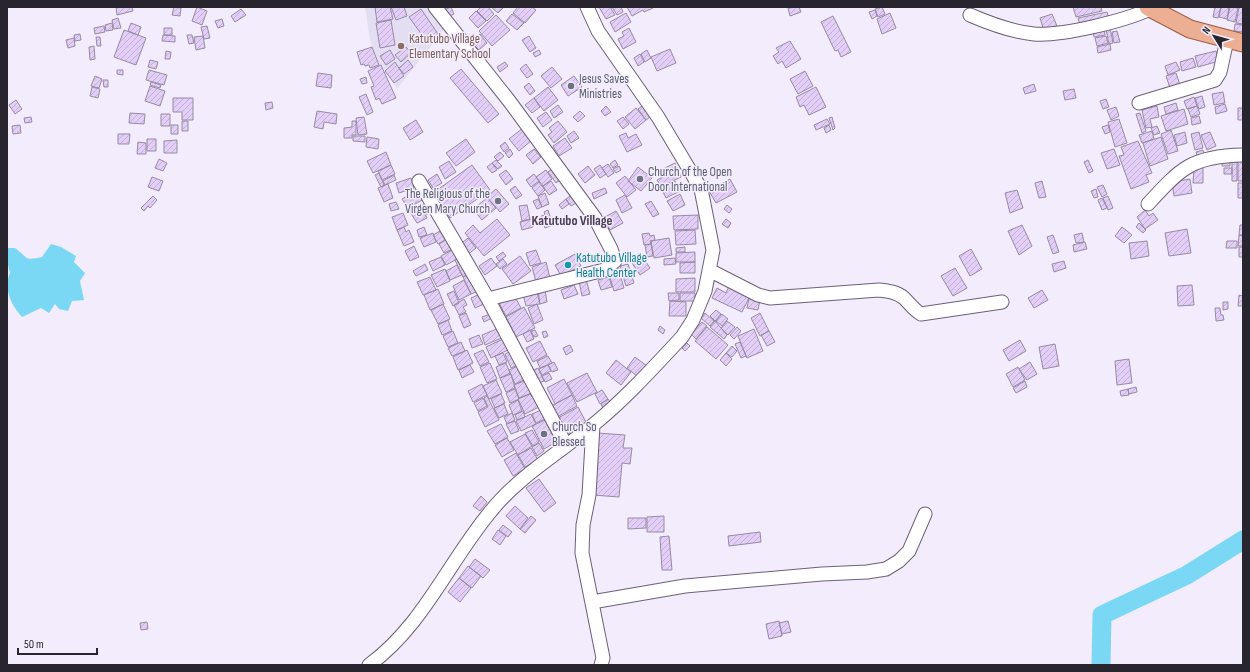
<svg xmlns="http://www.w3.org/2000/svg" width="1250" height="672" font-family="'Sofia Sans Condensed',sans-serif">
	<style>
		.education { fill: #e4def3 }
		.water { fill: #7ad8f5 }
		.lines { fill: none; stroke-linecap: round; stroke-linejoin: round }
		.river { stroke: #7ad8f5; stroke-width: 19 }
		.building { fill: url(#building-hatch); stroke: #978ba4 }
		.minor-casing { stroke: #6c6078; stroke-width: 15 }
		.major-casing { stroke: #9f5c42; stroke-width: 19 }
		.minor { stroke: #fff; stroke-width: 13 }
		.major { stroke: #ecaf94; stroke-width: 17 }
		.education-dot { fill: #8d6e63; stroke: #f3ecfc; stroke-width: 1.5 }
		.worship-dot { fill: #6b7280; stroke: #f3ecfc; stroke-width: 1.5 }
		.culture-dot { fill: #0f9aa8; stroke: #f3ecfc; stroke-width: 1.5 }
		.labels { text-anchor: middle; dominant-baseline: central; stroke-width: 3; stroke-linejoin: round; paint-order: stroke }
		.education-label { font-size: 13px; fill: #785e54; stroke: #f3ecfc; text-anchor: start }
		.worship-label { font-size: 13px; fill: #5b616d; stroke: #f3ecfc; text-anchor: start }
		.culture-label { font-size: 13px; fill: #0d838f; stroke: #f3ecfc; text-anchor: start }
		.neighbourhood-label { font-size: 14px; font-weight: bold; fill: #4c4157; stroke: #f3ecfc }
	</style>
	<defs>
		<pattern id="building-hatch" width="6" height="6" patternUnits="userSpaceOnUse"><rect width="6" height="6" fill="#e2cef7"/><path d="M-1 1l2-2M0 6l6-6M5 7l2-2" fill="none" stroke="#c2b1d4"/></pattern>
	</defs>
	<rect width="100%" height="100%" fill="#f3ecfc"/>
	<path class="education" d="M 365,7 L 432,7 L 446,27 L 397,89 L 382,65 L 379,65 L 370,40 Z"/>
	<path class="water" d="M 51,244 L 61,247 L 76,256 L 74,262 L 85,273 L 80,281 L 84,300 L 72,301 L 68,311 L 59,309 L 55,304 L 49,313 L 41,308 L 22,317 C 11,305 3,288 10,273 C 8,265 5,256 8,248 L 15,248 C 29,258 23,261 42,257 Z"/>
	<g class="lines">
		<path class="river" d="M 1101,665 L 1102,615 L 1187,575 L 1243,540"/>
	</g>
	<path class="building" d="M 116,7 L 132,7 L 133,11 L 117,15 Z
		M 174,7 L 181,8 L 180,16 L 172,15 Z
		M 197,7 L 207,11 L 202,25 L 192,21 Z
		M 375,7 L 390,7 L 393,19 L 377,22 Z
		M 391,7 L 404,7 L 407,16 L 396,20 Z
		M 451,7 L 454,14 L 445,18 L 442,11 Z
		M 481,7 L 488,7 L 494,14 L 487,21 L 477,11 Z
		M 491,7 L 504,7 L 498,13 Z
		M 518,7 L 532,7 L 536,10 L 525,23 L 513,13 Z
		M 599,7 L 610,7 L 615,15 L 606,19 Z
		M 612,7 L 621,7 L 623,12 L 617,15 Z
		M 627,7 L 652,7 L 653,8 L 644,12 L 643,10 L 632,16 Z
		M 799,7 L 801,12 L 790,16 L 788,8 Z
		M 882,7 L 885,14 L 878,17 L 875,9 Z
		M 1073,7 L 1101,7 L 1102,11 L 1076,17 Z
		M 1215,7 L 1221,7 L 1218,18 L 1213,17 Z
		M 1221,7 L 1229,7 L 1227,19 L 1219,17 Z
		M 1230,7 L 1238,8 L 1235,22 L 1227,20 Z
		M 1239,7 L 1243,7 L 1243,24 L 1236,23 Z
		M 241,9 L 246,15 L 235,22 L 231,16 Z
		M 421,9 L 438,34 L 427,42 L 409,17 Z
		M 875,10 L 877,16 L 872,19 L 869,12 Z
		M 476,11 L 486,21 L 478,28 L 469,18 Z
		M 1107,12 L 1109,18 L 1080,25 L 1078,18 Z
		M 626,13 L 631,22 L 615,32 L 610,22 Z
		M 890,13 L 896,28 L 882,34 L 877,19 Z
		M 512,14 L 524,23 L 517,30 L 506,21 Z
		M 1052,14 L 1057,26 L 1044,31 L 1040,18 Z
		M 496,15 L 510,30 L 492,46 L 479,31 Z
		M 833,16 L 851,52 L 841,57 L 838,50 L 835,51 L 821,22 Z
		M 118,18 L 121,28 L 114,29 L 112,20 Z
		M 222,19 L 224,26 L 218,28 L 215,21 Z
		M 391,20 L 395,45 L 380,48 L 376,23 Z
		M 112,23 L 113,30 L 106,31 L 105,25 Z
		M 131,23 L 141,27 L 138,35 L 128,31 Z
		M 1235,24 L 1243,25 L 1243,32 L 1234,31 Z
		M 104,26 L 105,32 L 95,34 L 94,28 Z
		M 207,26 L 210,38 L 204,39 L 201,27 Z
		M 164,28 L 172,28 L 172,35 L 164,35 Z
		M 629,28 L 636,42 L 623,49 L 618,39 L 624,36 L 622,32 Z
		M 1110,28 L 1113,43 L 1109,44 L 1106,29 Z
		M 1104,29 L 1105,35 L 1094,37 L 1093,31 Z
		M 124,30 L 146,38 L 136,65 L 114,57 Z
		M 1117,31 L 1120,42 L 1114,43 L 1112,32 Z
		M 80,34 L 81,40 L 75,41 L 74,35 Z
		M 480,34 L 487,43 L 479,50 L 471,42 Z
		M 163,35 L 175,36 L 175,42 L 162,41 Z
		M 187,35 L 192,35 L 194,43 L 189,44 Z
		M 203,36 L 205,48 L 196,50 L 194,37 Z
		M 529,36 L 536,48 L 530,52 L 522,40 Z
		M 1106,36 L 1108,43 L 1097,46 L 1095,38 Z
		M 96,37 L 100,37 L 101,46 L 97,46 Z
		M 74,38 L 75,46 L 68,48 L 66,40 Z
		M 790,41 L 801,59 L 786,68 L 782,61 L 778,64 L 773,56 L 779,52 L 776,48 Z
		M 1110,44 L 1111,50 L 1098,53 L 1097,47 Z
		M 94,46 L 95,59 L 90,60 L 89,47 Z
		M 372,47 L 379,65 L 370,68 L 369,65 L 365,66 L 364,64 L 361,65 L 357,52 Z
		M 406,47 L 411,53 L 401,62 L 395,55 Z
		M 670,49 L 676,63 L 657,71 L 651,57 Z
		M 390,50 L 395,59 L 386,65 L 380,56 Z
		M 539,50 L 541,54 L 535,57 L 533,53 Z
		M 647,50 L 651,58 L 645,62 L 641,54 Z
		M 166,51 L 171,52 L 170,59 L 165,59 Z
		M 1216,51 L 1219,61 L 1198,67 L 1195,56 Z
		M 640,54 L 644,62 L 638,66 L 634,58 Z
		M 1193,58 L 1196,67 L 1182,71 L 1180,62 Z
		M 150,60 L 158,62 L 156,69 L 148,67 Z
		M 408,60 L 413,67 L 404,74 L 399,68 Z
		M 395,62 L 404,76 L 394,83 L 385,71 Z
		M 505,62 L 508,66 L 500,72 L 497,67 Z
		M 1176,62 L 1180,70 L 1168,75 L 1165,66 Z
		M 526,64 L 533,74 L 527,78 L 520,69 Z
		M 381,65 L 396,98 L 382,104 L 379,98 L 376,100 L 371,87 L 374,86 L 368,71 Z
		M 552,67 L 562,79 L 551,88 L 541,76 Z
		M 461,69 L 499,114 L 488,123 L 450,78 Z
		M 117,70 L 123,70 L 123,75 L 117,74 Z
		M 149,70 L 167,75 L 164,85 L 146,80 Z
		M 805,71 L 813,86 L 798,94 L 790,79 Z
		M 318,73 L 332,75 L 331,88 L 316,86 Z
		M 1176,73 L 1180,85 L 1170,88 L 1166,76 Z
		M 95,76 L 102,79 L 99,88 L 91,86 Z
		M 574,76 L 582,87 L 568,96 L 561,85 Z
		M 366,77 L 367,83 L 362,84 L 360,79 Z
		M 103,80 L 108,80 L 108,87 L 104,87 Z
		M 151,82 L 161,85 L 160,88 L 150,85 Z
		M 529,83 L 535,91 L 530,95 L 524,87 Z
		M 1034,84 L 1036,91 L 1025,94 L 1023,88 Z
		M 150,86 L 165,91 L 160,106 L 145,101 Z
		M 92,87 L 100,89 L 98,98 L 90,96 Z
		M 548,87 L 558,100 L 544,111 L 534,98 Z
		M 816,87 L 826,107 L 809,115 L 804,105 L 800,107 L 796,97 Z
		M 1074,89 L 1076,98 L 1065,100 L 1063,91 Z
		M 1223,92 L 1225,103 L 1214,105 L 1212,94 Z
		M 366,94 L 373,112 L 367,115 L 359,97 Z
		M 1202,96 L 1205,107 L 1199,109 L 1195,98 Z
		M 1194,97 L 1197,106 L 1187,109 L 1184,101 Z
		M 173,98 L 193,98 L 193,120 L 182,120 L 182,112 L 173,112 Z
		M 534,98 L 540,107 L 532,113 L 525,105 Z
		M 1106,99 L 1109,107 L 1103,109 L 1100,101 Z
		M 16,100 L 22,109 L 15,114 L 9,105 Z
		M 272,102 L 273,108 L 266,110 L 265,103 Z
		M 1176,103 L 1178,110 L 1166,114 L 1164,107 Z
		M 1225,104 L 1227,111 L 1216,114 L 1215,107 Z
		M 558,105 L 563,112 L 554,118 L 550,111 Z
		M 606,106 L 611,112 L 605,116 L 601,111 Z
		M 642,106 L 650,117 L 646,120 L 638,109 Z
		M 1157,106 L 1159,117 L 1150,119 L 1152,127 L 1146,128 L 1142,110 Z
		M 1197,106 L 1200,114 L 1191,117 L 1188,109 Z
		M 1116,107 L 1119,116 L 1111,120 L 1107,110 Z
		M 636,108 L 646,120 L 635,129 L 625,117 Z
		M 1238,108 L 1243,108 L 1243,120 L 1238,120 Z
		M 1184,109 L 1188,124 L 1166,131 L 1161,116 Z
		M 317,111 L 337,114 L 336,124 L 324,122 L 323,129 L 314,127 Z
		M 580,111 L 585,116 L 578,122 L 573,117 Z
		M 546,112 L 552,120 L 543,127 L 537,118 Z
		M 130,113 L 145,114 L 144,124 L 129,123 Z
		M 1140,113 L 1146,131 L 1142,133 L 1136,114 Z
		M 161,114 L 170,114 L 170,126 L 161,126 Z
		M 1199,116 L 1201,123 L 1192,125 L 1191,118 Z
		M 31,117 L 32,122 L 25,123 L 24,118 Z
		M 364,117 L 367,134 L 358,135 L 356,118 Z
		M 623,117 L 629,124 L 623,129 L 617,121 Z
		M 832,117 L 835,128 L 833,130 L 829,118 Z
		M 827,119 L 830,124 L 816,130 L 814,125 Z
		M 1119,119 L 1127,143 L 1115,147 L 1108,122 Z
		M 416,120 L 423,132 L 410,140 L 403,128 Z
		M 182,121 L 188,121 L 188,131 L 182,131 Z
		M 352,121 L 356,121 L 356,135 L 352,135 L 352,138 L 344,138 L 344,128 L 352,127 Z
		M 558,121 L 567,132 L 554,143 L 548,135 L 552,132 L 549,128 Z
		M 20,125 L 21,133 L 13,134 L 12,126 Z
		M 171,125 L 178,125 L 178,134 L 171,134 Z
		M 829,125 L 831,130 L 826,133 L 824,128 Z
		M 1108,125 L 1110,132 L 1105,134 L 1102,127 Z
		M 1157,126 L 1160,133 L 1154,135 L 1151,128 Z
		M 523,128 L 532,140 L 519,151 L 509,139 Z
		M 1171,130 L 1178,151 L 1168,154 L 1161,134 Z
		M 574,131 L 579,138 L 571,143 L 567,136 Z
		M 1152,131 L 1154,139 L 1142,143 L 1139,135 Z
		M 1185,132 L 1187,143 L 1177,146 L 1174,135 Z
		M 1199,132 L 1203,148 L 1195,150 L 1191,134 Z
		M 1210,132 L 1216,146 L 1207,150 L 1201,135 Z
		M 626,133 L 628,138 L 636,134 L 642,145 L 627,152 L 619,136 Z
		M 118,134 L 130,134 L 129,144 L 118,144 Z
		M 353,136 L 365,136 L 365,142 L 353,141 Z
		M 367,137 L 379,139 L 378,149 L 366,147 Z
		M 1161,137 L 1168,159 L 1150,166 L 1143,143 Z
		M 565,138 L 572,148 L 559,156 L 553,146 Z
		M 147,139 L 156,139 L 156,151 L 147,151 Z
		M 466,139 L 475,152 L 456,166 L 446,153 Z
		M 177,140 L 177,153 L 164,153 L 164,141 Z
		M 1138,141 L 1152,173 L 1146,175 L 1149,182 L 1131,189 L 1119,156 L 1124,155 L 1121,147 Z
		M 138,142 L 146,143 L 146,154 L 137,154 Z
		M 505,142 L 509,148 L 504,152 L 500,146 Z
		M 510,149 L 513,154 L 509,158 L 505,153 Z
		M 534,149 L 541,157 L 533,164 L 526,155 Z
		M 1114,149 L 1120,165 L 1107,169 L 1101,153 Z
		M 1203,150 L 1205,157 L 1198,159 L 1196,152 Z
		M 386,152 L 391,165 L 373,173 L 367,161 Z
		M 500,152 L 504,156 L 498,161 L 494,157 Z
		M 1232,157 L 1237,157 L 1237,181 L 1232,181 Z
		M 1238,157 L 1243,157 L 1243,181 L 1238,181 Z
		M 159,159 L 167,163 L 163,171 L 155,168 Z
		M 496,160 L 502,166 L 498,169 L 492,163 Z
		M 615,160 L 618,165 L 613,168 L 610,164 Z
		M 1088,160 L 1093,171 L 1089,173 L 1084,162 Z
		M 1222,160 L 1230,160 L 1230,166 L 1222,166 Z
		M 449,161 L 456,172 L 445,179 L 439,167 Z
		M 492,163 L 497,170 L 492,173 L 487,167 Z
		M 675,163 L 681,177 L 661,187 L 657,180 L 666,175 L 663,169 Z
		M 608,164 L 614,173 L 608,177 L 602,168 Z
		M 391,165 L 395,174 L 382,180 L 378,171 Z
		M 472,165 L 490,190 L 450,218 L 433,193 Z
		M 600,165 L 606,174 L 600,178 L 594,169 Z
		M 588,166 L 595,175 L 585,183 L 578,174 Z
		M 619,166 L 621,170 L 616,173 L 613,169 Z
		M 555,167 L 563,178 L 556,183 L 548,172 Z
		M 638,167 L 652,178 L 641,191 L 628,181 Z
		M 1194,168 L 1203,168 L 1203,183 L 1193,183 Z
		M 1224,168 L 1232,168 L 1232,174 L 1224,174 Z
		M 506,170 L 513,179 L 506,185 L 499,175 Z
		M 546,170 L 552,179 L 543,186 L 536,177 Z
		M 379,173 L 384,185 L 381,187 L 375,175 Z
		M 437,174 L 442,183 L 433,188 L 428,180 Z
		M 534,174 L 539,181 L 531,187 L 526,180 Z
		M 394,175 L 396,180 L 385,185 L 383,181 Z
		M 625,176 L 636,190 L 627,197 L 616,183 Z
		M 152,177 L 163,181 L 159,191 L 148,187 Z
		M 411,178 L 414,188 L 399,193 L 396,183 Z
		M 730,179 L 737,192 L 716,203 L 709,191 Z
		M 1190,179 L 1192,193 L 1174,196 L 1172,182 Z
		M 551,181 L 557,190 L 549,195 L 543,186 Z
		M 675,181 L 680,191 L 666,198 L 661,188 Z
		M 1042,181 L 1046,197 L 1039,198 L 1035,183 Z
		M 539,182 L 545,190 L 538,196 L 532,188 Z
		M 1238,183 L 1243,183 L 1243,198 L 1238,198 Z
		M 388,184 L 393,198 L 384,202 L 378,188 Z
		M 1103,185 L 1107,194 L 1102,197 L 1097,187 Z
		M 515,186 L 522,195 L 516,199 L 510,190 Z
		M 605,188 L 607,193 L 594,199 L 592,193 Z
		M 419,189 L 424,199 L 408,208 L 402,199 Z
		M 496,189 L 509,204 L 500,212 L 487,197 Z
		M 1096,189 L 1098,197 L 1094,198 L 1091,191 Z
		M 1017,190 L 1023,208 L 1010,213 L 1005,193 Z
		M 545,193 L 549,204 L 542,207 L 538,196 Z
		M 680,194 L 685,205 L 673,211 L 667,201 Z
		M 625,195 L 632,208 L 622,213 L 616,200 Z
		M 153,196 L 157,200 L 150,208 L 148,206 L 144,211 L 141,208 Z
		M 570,196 L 576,203 L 571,206 L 566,199 Z
		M 1108,196 L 1113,208 L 1108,210 L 1103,198 Z
		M 487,198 L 496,208 L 482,220 L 473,209 Z
		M 1102,198 L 1107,208 L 1102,210 L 1098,200 Z
		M 538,199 L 542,207 L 537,209 L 533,201 Z
		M 566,199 L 569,204 L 562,209 L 559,205 Z
		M 651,201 L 659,214 L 653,217 L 645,204 Z
		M 396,202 L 399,209 L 391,211 L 389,204 Z
		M 428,202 L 433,211 L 426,215 L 421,206 Z
		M 527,205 L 530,219 L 522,221 L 519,206 Z
		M 727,205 L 732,209 L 729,213 L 724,209 Z
		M 420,206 L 427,218 L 417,223 L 410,212 Z
		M 548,210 L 553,225 L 545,228 L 541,216 L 545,215 L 544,212 Z
		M 1145,210 L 1149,216 L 1153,213 L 1158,220 L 1145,229 L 1137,217 Z
		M 616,211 L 623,223 L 610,230 L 603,218 Z
		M 403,213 L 408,225 L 397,230 L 392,217 Z
		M 698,215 L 698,229 L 674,230 L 673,216 Z
		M 497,219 L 510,235 L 484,256 L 465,233 L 473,225 L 480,233 Z
		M 532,219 L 533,227 L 522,230 L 520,222 Z
		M 726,219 L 731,223 L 728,228 L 722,224 Z
		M 1139,223 L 1146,230 L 1143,233 L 1136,227 Z
		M 1022,225 L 1032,246 L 1019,255 L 1008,231 Z
		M 1240,225 L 1243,225 L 1243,235 L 1239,235 Z
		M 404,227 L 406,232 L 409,230 L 414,242 L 404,246 L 397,230 Z
		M 424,227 L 427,235 L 419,237 L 417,230 Z
		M 1122,227 L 1132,235 L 1124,243 L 1115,236 Z
		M 1187,229 L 1191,253 L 1169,256 L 1165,233 Z
		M 695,230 L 696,244 L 676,245 L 675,231 Z
		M 440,231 L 445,240 L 438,244 L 433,235 Z
		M 433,233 L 436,242 L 424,247 L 420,238 Z
		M 649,233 L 650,236 L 654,235 L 655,240 L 650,241 L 651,244 L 644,245 L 642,234 Z
		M 1082,233 L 1084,242 L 1076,243 L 1074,235 Z
		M 1053,235 L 1059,252 L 1053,254 L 1047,237 Z
		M 1239,235 L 1243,236 L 1243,246 L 1238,246 Z
		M 449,238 L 454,248 L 444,253 L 439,244 Z
		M 468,238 L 476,248 L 466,256 L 458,246 Z
		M 669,238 L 672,255 L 654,258 L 651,241 Z
		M 1147,241 L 1149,256 L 1131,259 L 1129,243 Z
		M 1227,241 L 1237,241 L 1237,248 L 1226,248 Z
		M 1085,242 L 1087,249 L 1074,252 L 1073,245 Z
		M 651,244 L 653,256 L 647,257 L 645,245 Z
		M 414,246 L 419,257 L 410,261 L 405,251 Z
		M 685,247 L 685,252 L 676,252 L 676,248 Z
		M 1239,247 L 1243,247 L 1243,257 L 1239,257 Z
		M 454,249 L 459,258 L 446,265 L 441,256 Z
		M 971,249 L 982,269 L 970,276 L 959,256 Z
		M 536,250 L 541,263 L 530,266 L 526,253 Z
		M 503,252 L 506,256 L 499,261 L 496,257 Z
		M 695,252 L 695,262 L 676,262 L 676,253 Z
		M 640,253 L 650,268 L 640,275 L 630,260 Z
		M 575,254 L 581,266 L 561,276 L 555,265 Z
		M 520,256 L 531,271 L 513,284 L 502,269 Z
		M 441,257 L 445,265 L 433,271 L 429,262 Z
		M 461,258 L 469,274 L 463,277 L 455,260 Z
		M 491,258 L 497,266 L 485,275 L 479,266 Z
		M 675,258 L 676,264 L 664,265 L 664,259 Z
		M 503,259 L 507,264 L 500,269 L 496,264 Z
		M 1064,261 L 1066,268 L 1054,272 L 1052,264 Z
		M 546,262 L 550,278 L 536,282 L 532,267 Z
		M 695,262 L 695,273 L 680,273 L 680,263 Z
		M 425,264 L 428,270 L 416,276 L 413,271 Z
		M 628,264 L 634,283 L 626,286 L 620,266 Z
		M 457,265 L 462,275 L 450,280 L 446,271 Z
		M 618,268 L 624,288 L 614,291 L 608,271 Z
		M 955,268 L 967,288 L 953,296 L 941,276 Z
		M 445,269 L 450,281 L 437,287 L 431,275 Z
		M 472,272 L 481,290 L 471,294 L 463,277 Z
		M 430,277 L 436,290 L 423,295 L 417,282 Z
		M 609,277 L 612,287 L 601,290 L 598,280 Z
		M 695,278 L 695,292 L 676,292 L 676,279 Z
		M 586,279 L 590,294 L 582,296 L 579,281 Z
		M 464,280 L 471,294 L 459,300 L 453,286 Z
		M 730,284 L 751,294 L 742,312 L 712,298 L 717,288 L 726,293 Z
		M 574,285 L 578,294 L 564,299 L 561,290 Z
		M 1192,285 L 1194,305 L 1178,306 L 1177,286 Z
		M 438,289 L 444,304 L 430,310 L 424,295 Z
		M 545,290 L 547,302 L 540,304 L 538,292 Z
		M 1042,290 L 1048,300 L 1034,308 L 1028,298 Z
		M 454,291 L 459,303 L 453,306 L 447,294 Z
		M 537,292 L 540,304 L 526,306 L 523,294 Z
		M 668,293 L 679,293 L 679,300 L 669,301 Z
		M 680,293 L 695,293 L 695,301 L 680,301 Z
		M 480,294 L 484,304 L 475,308 L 471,298 Z
		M 514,295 L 521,308 L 506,316 L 499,303 Z
		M 1239,295 L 1243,296 L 1243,306 L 1238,306 Z
		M 749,298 L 760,300 L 758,310 L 747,308 Z
		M 464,299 L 467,305 L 463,307 L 466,312 L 459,315 L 454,305 Z
		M 670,301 L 686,302 L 686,316 L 669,316 Z
		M 1223,302 L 1228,302 L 1228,309 L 1223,310 Z
		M 443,304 L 450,319 L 438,324 L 431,310 Z
		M 537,304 L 543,320 L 534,324 L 528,308 Z
		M 524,307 L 535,328 L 516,337 L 506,317 Z
		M 1215,308 L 1220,308 L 1221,315 L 1223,315 L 1224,320 L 1216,321 Z
		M 716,310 L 721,314 L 715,321 L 710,316 Z
		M 466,313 L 471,325 L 464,328 L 459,316 Z
		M 705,313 L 714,321 L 710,326 L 701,318 Z
		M 760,313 L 769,331 L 760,336 L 751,318 Z
		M 490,314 L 492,318 L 484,322 L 482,317 Z
		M 722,314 L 728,319 L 722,326 L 716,321 Z
		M 448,320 L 452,331 L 442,335 L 438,325 Z
		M 715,321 L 727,335 L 724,339 L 710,327 Z
		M 727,321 L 735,327 L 728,335 L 721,328 Z
		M 702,322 L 707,326 L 696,339 L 691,334 Z
		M 660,326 L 665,330 L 663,334 L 658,330 Z
		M 707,327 L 728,345 L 716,359 L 695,341 Z
		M 737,327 L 741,331 L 734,339 L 730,335 Z
		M 499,328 L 502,338 L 485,345 L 482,335 Z
		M 754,329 L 763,351 L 747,358 L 738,336 Z
		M 530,330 L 534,339 L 527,342 L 523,334 Z
		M 535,330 L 538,336 L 534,337 L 531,331 Z
		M 453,331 L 458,343 L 448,347 L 443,336 Z
		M 546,331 L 548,336 L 544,338 L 542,332 Z
		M 769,331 L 775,342 L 767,346 L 761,335 Z
		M 479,335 L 483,344 L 472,348 L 469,339 Z
		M 503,339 L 508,350 L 491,358 L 486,347 Z
		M 1020,340 L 1026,351 L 1009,361 L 1003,350 Z
		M 540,341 L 547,355 L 533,362 L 526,348 Z
		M 461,342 L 465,351 L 452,356 L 448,348 Z
		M 740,342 L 746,356 L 741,358 L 735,344 Z
		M 687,343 L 690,346 L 685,351 L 682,348 Z
		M 1055,344 L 1059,366 L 1043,369 L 1039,347 Z
		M 570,345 L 573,351 L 566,355 L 563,348 Z
		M 732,346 L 737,351 L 732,357 L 726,353 Z
		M 467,350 L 473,363 L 458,370 L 453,357 Z
		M 483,350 L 489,362 L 480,366 L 474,354 Z
		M 513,350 L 520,364 L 511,368 L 505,354 Z
		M 503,353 L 507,362 L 499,365 L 495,356 Z
		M 726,353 L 732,359 L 726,366 L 720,360 Z
		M 548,356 L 552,363 L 540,368 L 537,361 Z
		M 635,357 L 647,366 L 638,377 L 627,368 Z
		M 1129,359 L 1132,383 L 1117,385 L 1115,361 Z
		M 616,360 L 631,372 L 621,385 L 606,373 Z
		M 554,362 L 558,370 L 552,372 L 548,365 Z
		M 1030,362 L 1037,374 L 1027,380 L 1019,369 Z
		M 490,363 L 497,379 L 487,383 L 480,367 Z
		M 506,363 L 510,373 L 500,378 L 496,367 Z
		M 522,364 L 528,378 L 515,384 L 509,370 Z
		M 470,365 L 474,372 L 462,378 L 459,370 Z
		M 548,365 L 551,371 L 542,375 L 539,369 Z
		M 1018,367 L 1025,380 L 1013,387 L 1006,374 Z
		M 538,368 L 544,381 L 536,384 L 530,372 Z
		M 549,373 L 552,379 L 545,382 L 542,376 Z
		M 587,373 L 597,392 L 577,402 L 567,383 Z
		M 511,374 L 515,388 L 506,392 L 500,378 Z
		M 529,379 L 534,392 L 519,398 L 514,385 Z
		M 564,379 L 572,395 L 555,404 L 547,388 Z
		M 496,380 L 502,393 L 489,399 L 483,386 Z
		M 1025,381 L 1027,387 L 1016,393 L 1013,388 Z
		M 482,384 L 487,395 L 473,402 L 468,391 Z
		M 1136,387 L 1137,392 L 1129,394 L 1128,389 Z
		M 515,389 L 519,399 L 510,403 L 506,393 Z
		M 1128,389 L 1129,395 L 1121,396 L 1120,391 Z
		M 602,390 L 608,399 L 600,404 L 595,394 Z
		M 501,394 L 505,403 L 495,408 L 491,399 Z
		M 530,394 L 532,397 L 536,396 L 541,406 L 525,414 L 518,399 Z
		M 572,395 L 577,406 L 557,417 L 551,406 Z
		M 487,396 L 499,420 L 485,427 L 478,412 L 488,407 L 484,398 Z
		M 483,398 L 487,406 L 478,411 L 474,403 Z
		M 608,399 L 611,403 L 603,408 L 601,404 Z
		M 518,400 L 522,411 L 513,415 L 509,405 Z
		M 504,404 L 508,414 L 499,418 L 494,408 Z
		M 578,407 L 587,424 L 567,435 L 558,418 Z
		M 541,410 L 545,419 L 536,423 L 532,414 Z
		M 523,411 L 525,417 L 517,420 L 515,415 Z
		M 512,413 L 515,420 L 507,424 L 504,417 Z
		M 531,414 L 536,424 L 521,431 L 516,421 Z
		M 545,420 L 556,442 L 544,449 L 532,426 Z
		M 515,421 L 519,431 L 511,434 L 506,424 Z
		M 501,424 L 508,437 L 495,444 L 487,431 Z
		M 532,430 L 539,442 L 533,446 L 525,433 Z
		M 598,433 L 625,435 L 623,448 L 632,448 L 630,464 L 622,463 L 619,497 L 593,495 Z
		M 525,434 L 532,446 L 518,455 L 510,442 Z
		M 507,438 L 514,450 L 502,457 L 495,445 Z
		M 539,443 L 544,451 L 537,456 L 532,447 Z
		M 531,448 L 538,460 L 525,467 L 518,455 Z
		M 516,453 L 525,469 L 513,476 L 504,460 Z
		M 539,479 L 556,503 L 544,512 L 526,488 Z
		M 481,496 L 487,502 L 480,511 L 473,506 Z
		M 515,506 L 528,518 L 520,529 L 506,516 Z
		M 531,516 L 536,520 L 525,533 L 520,529 Z
		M 664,516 L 664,532 L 647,532 L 647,517 Z
		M 628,518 L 646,518 L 646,528 L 628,529 Z
		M 503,525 L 512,532 L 508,537 L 499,530 Z
		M 498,530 L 506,536 L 500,545 L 492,539 Z
		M 760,532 L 761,542 L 729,546 L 728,536 Z
		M 669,536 L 672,570 L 662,570 L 660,537 Z
		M 475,559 L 490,570 L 483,578 L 469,567 Z
		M 468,566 L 481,576 L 472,588 L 459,578 Z
		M 459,578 L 471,588 L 460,602 L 448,592 Z
		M 779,621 L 782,636 L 769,639 L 766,624 Z
		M 788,621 L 791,632 L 782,634 L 779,623 Z
		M 147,622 L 148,629 L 141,630 L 140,623 Z"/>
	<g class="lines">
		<defs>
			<path id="minor" d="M 435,7 L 510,102 L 595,218 L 611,249 L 615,261 L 604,270 L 488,299
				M 970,15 C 991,24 1012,32 1034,34 C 1063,36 1124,21 1150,9
				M 1139,103 L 1215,80 L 1220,72 L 1227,40
				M 419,181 L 488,299 L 566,445
				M 1148,204 C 1181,168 1192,156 1243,155
				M 709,270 L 758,295 L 770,298 L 879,290 C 888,291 897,292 904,298 C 910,304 914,310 921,314 L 1002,302
				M 593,425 L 589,495 L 583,525 L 582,553 L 603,658 L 601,665
				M 592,602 L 685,586 L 822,574 L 867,572 L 886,569 L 899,561 L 909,551 L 925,514
				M 369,665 C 423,626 449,561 491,511 C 519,476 559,453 593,425 C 625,399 654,367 682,337 L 693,320 L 705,291 L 713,250 L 701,189 L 658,117 L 598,31 L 587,7"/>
			<path id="major" d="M 1148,7 L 1190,29 L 1243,43"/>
		</defs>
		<use href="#minor" class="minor-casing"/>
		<use href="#major" class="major-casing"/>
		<use href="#minor" class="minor"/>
		<use href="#major" class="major"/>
	</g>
	<circle class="education-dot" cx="401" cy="46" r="4"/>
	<g class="worship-dot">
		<circle cx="571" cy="86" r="4"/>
		<circle cx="640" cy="179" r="4"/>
		<circle cx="498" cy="201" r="4"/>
		<circle cx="544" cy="434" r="4"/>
	</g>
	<circle class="culture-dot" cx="568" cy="265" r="4"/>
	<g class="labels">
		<g class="education-label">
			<text x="409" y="39">Katutubo Village<tspan x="409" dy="15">Elementary School</tspan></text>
		</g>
		<g class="worship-label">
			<text x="579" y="79">Jesus Saves<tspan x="579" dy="15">Ministries</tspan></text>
			<text x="648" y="172">Church of the Open<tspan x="648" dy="15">Door International</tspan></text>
			<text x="490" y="194" text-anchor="end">The Religious of the<tspan x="490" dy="15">Virgen Mary Church</tspan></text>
			<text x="552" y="427">Church So<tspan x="552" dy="15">Blessed</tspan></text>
		</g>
		<g class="culture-label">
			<text x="576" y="258">Katutubo Village<tspan x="576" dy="15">Health Center</tspan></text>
		</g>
		<g class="neighbourhood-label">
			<text x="572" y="220">Katutubo Village</text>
		</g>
	</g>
	<rect width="1250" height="672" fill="none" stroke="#29252f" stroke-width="16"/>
	<g transform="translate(1214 36) rotate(307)" stroke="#f3ecfc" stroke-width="3" paint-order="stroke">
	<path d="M0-3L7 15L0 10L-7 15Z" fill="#29252f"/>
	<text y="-6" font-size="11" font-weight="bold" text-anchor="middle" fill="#29252f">N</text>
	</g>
	<path d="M18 648v6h79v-6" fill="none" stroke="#29252f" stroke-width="2"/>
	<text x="24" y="648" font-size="12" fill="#29252f" stroke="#f3ecfc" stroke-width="3" paint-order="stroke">50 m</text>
</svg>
